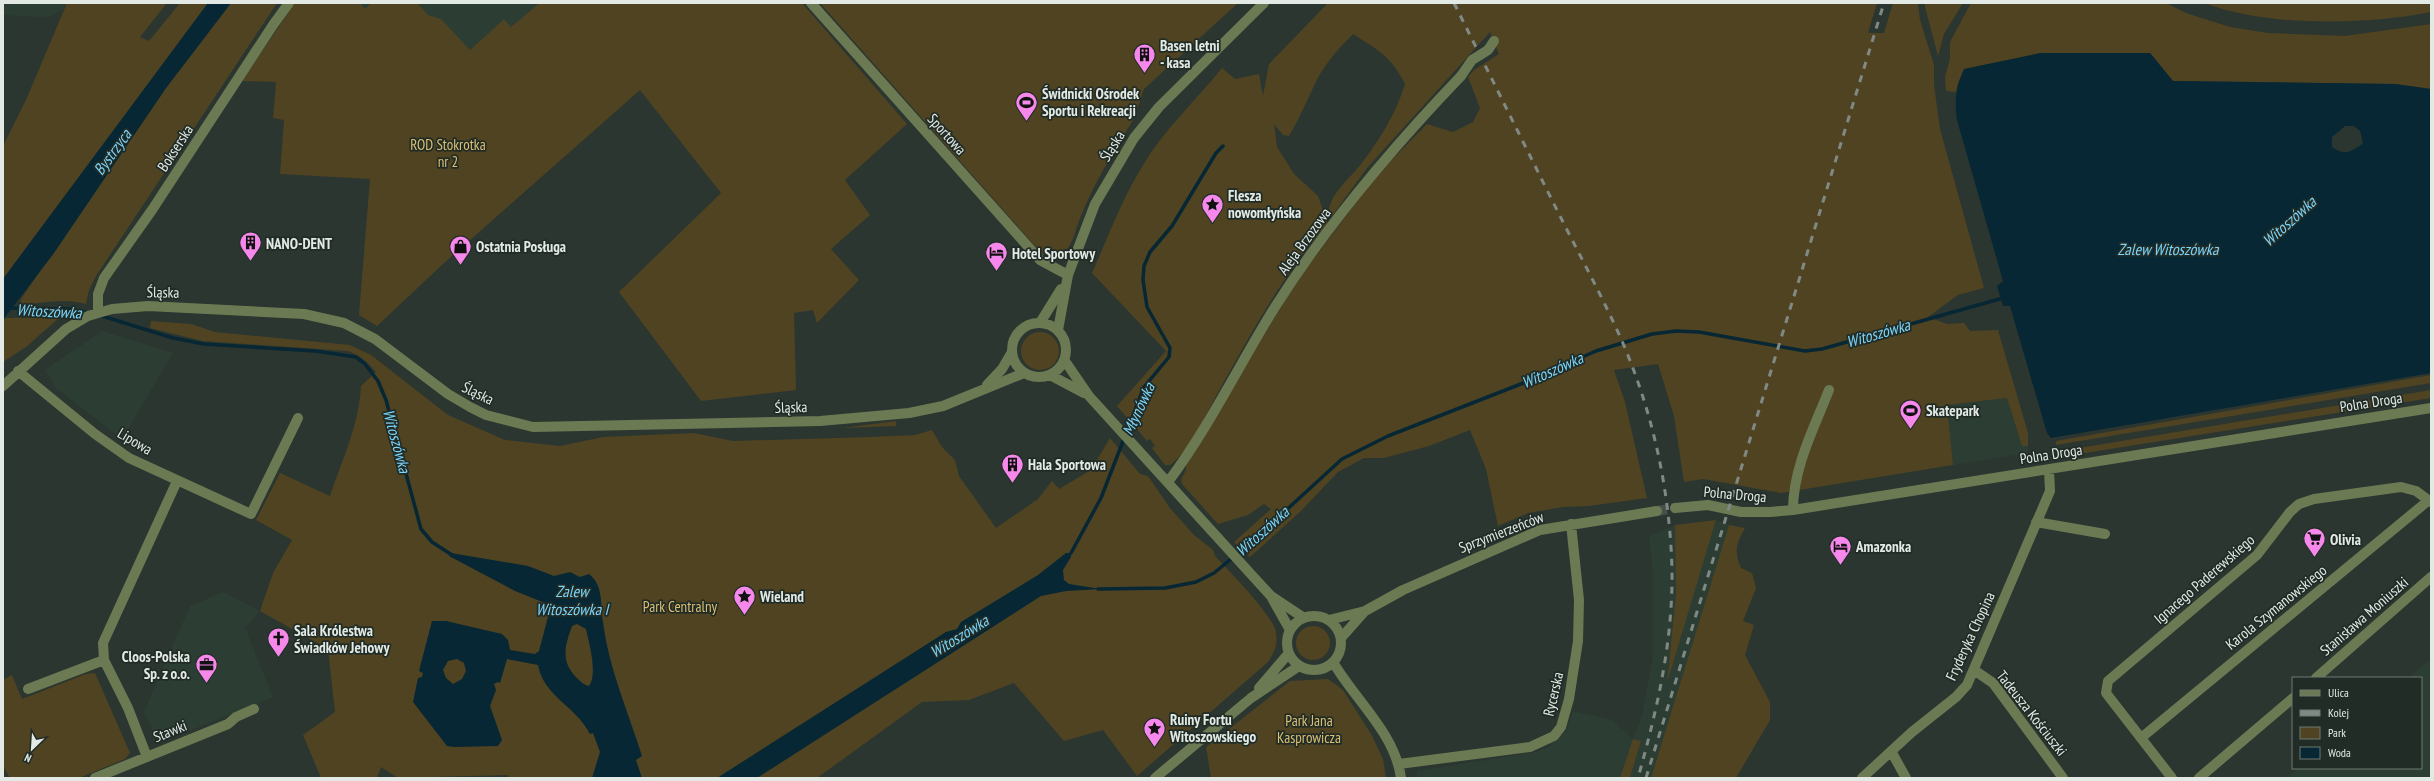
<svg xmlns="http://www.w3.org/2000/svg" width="2434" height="781" font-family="'PT Sans Narrow',sans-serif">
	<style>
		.built { fill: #2c3e33 }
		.green { fill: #504322 }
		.water { fill: #062733; fill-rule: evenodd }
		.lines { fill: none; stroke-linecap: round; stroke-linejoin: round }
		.stream { stroke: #062733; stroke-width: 3.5 }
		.minor-tunnel { stroke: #47514b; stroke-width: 10; stroke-dasharray: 10 5; stroke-linecap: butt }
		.minor { stroke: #6c7a53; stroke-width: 10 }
		.rail { stroke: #808984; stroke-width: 3; stroke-dasharray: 7 7; stroke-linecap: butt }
		.minor-bridge { stroke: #6c7a53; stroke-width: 10 }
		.labels { text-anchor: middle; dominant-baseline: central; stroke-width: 3.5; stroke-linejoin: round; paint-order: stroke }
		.poi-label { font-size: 15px; font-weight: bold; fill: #e3eae6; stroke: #212c26; text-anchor: start }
		.street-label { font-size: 15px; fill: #e3eae6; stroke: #212c26 }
		.park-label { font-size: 15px; fill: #ddbf73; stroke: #212c26 }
		.water-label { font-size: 16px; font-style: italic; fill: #7bd5fc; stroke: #212c26 }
	</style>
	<rect width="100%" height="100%" fill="#2b3630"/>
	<path class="built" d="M 3,3 L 67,3 L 65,8 L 52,16 L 42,17 L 3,15 Z
		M 295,3 L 538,3 L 511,27 L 504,19 L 458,61 Z
		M 102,331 L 173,353 L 122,439 L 56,388 L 45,370 Z
		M 2007,398 L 2022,446 L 2028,446 L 2028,453 L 1953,465 L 1947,405 Z
		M 1716,520 L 1729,525 L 1651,778 L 1630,778 L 1641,741 L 1633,739 L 1620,778 L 1417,778 L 1417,771 L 1536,752 L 1549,747 L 1566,731 L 1573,711 L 1612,720 L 1633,739 L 1642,716 L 1653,656 L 1653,572 L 1649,536 L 1675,525 L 1676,594 L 1667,680 Z
		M 223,592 L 260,611 L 245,628 L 273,697 L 159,743 L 144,712 L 190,606 Z
		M 2431,659 L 2431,778 L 2287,778 L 2299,768 L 2421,768 L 2421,678 L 2408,678 Z"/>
	<path class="green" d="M 67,3 L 167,3 L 140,37 L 149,41 L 180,3 L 208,3 L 3,279 L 3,146 L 26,100 Z
		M 231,3 L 277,3 L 96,276 L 89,290 L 86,304 C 64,297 42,304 20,304 L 21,299 L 166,88 Z
		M 295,3 L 360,3 L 365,9 L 371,3 L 417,3 L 428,15 L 441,19 L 470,50 L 504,19 L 511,27 L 539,3 L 802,3 L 907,124 L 845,180 L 870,215 L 831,249 L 859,280 L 817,323 L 813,310 L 794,313 L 796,390 L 701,401 L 619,292 L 721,193 L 640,90 L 443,264 L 377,326 L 359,315 L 370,179 L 280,174 L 284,120 L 273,118 L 276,82 L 242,81 Z
		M 820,3 L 1238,3 L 1144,89 L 1139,104 L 1131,118 L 1133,120 C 1113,153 1093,184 1079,221 C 1074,235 1070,253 1056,260 L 1049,258 L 1042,254 Z
		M 1328,3 L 1877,3 L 1868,33 L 1884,33 L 1893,3 L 1918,3 L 1920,20 L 1934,65 L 1934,85 L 1940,129 L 1984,288 L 1958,295 L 1928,317 L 1947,324 L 1964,323 L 1970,331 L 1998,330 L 2028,433 L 2028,446 L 2022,446 L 2007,398 L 1947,405 L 1953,465 L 1781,493 L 1703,479 L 1684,482 L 1674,416 L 1658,364 L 1614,370 L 1625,402 L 1647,498 L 1589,506 L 1563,507 L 1528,513 L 1498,526 L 1486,469 L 1470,430 L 1429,446 L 1384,458 L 1364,458 L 1338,472 L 1301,511 L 1250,557 L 1234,542 L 1271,509 L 1264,504 L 1248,515 L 1218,524 L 1182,484 L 1181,480 L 1186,470 L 1186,463 L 1297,281 L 1377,175 L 1427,124 L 1453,132 L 1473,122 L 1480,108 L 1468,77 L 1474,70 L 1499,54 L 1490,32 L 1367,168 L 1332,216 L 1329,208 C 1334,191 1345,183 1357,169 C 1378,143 1395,116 1405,84 C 1390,55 1379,51 1353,34 C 1338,49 1322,67 1314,86 C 1306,103 1299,119 1289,136 L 1283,135 L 1274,124 L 1277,147 L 1294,174 L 1318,196 L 1328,224 C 1285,270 1251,334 1220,389 C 1207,411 1191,450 1170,465 L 1165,465 L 1152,448 L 1155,446 L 1150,439 L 1147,441 L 1117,406 L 1166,351 L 1092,273 C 1108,237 1122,199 1143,165 C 1164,130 1196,100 1222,68 L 1235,79 L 1259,74 L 1263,96 L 1269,64 Z
		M 1924,3 L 1963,3 L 1944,34 L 1938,56 Z
		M 1971,3 L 2166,3 L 2186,13 L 2230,27 L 2268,33 L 2345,36 L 2431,24 L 2431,89 L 2395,84 L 2173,81 L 2150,53 L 2041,53 L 1965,69 L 1958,83 L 1956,92 L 1946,91 L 1945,77 L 1950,59 L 1950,42 Z
		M 2205,3 L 2431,3 L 2431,12 C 2368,25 2265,27 2205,3 Z
		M 60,317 L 26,347 L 3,362 L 3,320 L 6,318 Z
		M 151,321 L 191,324 L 215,332 L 350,345 L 371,355 L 448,415 L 505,440 L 560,446 L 603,437 L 694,433 L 733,441 L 870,437 L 915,435 L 932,430 L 942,447 L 955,460 L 959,476 L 996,528 L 1038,499 L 1052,481 L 1059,489 L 1091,470 L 1110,438 L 1140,474 L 1148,476 L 1170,508 L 1194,535 L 1213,550 L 1215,556 C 1228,570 1275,617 1276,633 C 1278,645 1274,653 1268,662 L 1137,776 L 1103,730 L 1064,741 L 1014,683 L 969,700 L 922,702 L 817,778 L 510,778 L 507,775 L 398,778 L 381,767 L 377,778 L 321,778 L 303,735 L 335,712 L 328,649 L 260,611 L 273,573 L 292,540 L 256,520 L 280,473 L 330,496 C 342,460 359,425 361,386 L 376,372 C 368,362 361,356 348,351 L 203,341 L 150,328 Z
		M1021 351a19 19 0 1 1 38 0a19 19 0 1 1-38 0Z
		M 2431,375 L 2431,383 L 2056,445 L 2056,441 Z
		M 2431,390 L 2431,398 L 2085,453 L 2074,451 L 2073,449 Z
		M 896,421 L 896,426 L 842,428 Z
		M 1716,520 L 1667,683 L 1676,594 L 1675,525 Z
		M 1729,525 L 1745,528 C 1736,544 1734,551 1741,568 L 1752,573 L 1756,588 L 1743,621 L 1754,625 L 1745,655 L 1770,702 L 1770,720 L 1736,778 L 1651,778 Z
		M1296 643a17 17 0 1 1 34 0a17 17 0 1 1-34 0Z
		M 95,673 L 130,753 L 125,759 L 79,778 L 10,778 L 3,766 L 3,680 L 12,675 L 22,699 L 86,674 Z
		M 1328,679 L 1343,690 L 1371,734 L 1383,759 L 1386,778 L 1211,778 L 1206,747 L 1290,681 Z
		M 1633,739 L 1641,741 L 1630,778 L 1620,778 Z"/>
	<path class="water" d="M 208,3 L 231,3 L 166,88 L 54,253 L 3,320 L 3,279 Z
		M 2041,53 L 2150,53 L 2173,81 L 2395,84 L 2431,89 L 2431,373 L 2051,438 L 2047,433 L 2010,306 L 2003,306 L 1997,286 L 2003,281 L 1957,120 C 1954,101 1956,86 1964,69 ZM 2345,126 L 2354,126 L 2360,131 L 2363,143 C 2353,152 2343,156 2332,147 L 2332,137 Z
		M 451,553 L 528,566 L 554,576 L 570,572 L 580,577 L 589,574 C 604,586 600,604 603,622 C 609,669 628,711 642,756 L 636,760 L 642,778 L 592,778 L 600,752 L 593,733 L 590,734 C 575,705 544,697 538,665 L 507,659 L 500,683 L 498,682 L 494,684 L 496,690 L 490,706 L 502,740 L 498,746 L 454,747 L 447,746 L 413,702 L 418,678 L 422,677 L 423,673 L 419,671 L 432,621 L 446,621 L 502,634 L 508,640 L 510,650 L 535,654 L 539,651 L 549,613 L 545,603 L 515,591 L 449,556 ZM 577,624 L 586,629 C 589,643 598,674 589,686 C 584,685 581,682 577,678 C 560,661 565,646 572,626 ZM 457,659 L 464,663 L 466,671 L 462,679 L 453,684 L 446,678 L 443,670 L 448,661 Z
		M 1066,553 L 1071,553 L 1071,557 L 1063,570 L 1064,580 L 1069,584 L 1101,589 L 1066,591 L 1041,596 L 757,778 L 717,778 L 946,632 L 957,629 L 961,622 L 1038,575 Z"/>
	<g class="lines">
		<path class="stream" d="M 3,308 L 70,309 L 89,313
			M 99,315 L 173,338 L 204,344 L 315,351 L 356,357 L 365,364 L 378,381 L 386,400 L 421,529 L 432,542 L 452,555
			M 1071,553 L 1101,498 L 1144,387 L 1169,357 L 1170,348 L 1147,307 L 1143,280 L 1144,266 L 1150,252 L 1172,226 L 1216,153 L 1223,146
			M 1098,589 L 1165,588 L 1196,582 L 1214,573 L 1247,546 L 1342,459 L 1388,436 L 1526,382 L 1596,351 L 1652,334 L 1676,331 L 1699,332 L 1805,351 L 1822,349 L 2003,298"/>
		<path class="minor-tunnel" d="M 1657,511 L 1675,508"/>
		<path class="minor" d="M 811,3 L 1040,260 L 1068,275
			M 98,312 L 98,294 L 104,278 L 152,210 L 273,25 L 289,3
			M1012 350a27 27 0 1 1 54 0a27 27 0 1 1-54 0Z
			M 1040,323 L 1061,289
			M 1058,330 L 1068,275 L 1095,204 L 1134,138 L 1159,107 L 1264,3
			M 1065,361 L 1089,396 L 1249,572 L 1271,596 L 1304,618
			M 18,371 L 95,434 L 129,458 L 251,514 L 298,418
			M 1050,375 L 1084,393
			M 987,385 L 1002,369 L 1012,352
			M 3,386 L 66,329 L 88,316 L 112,309 L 148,306 L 304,314 L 344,323 L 375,339 L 448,394 L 470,407 L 486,415 L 533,427 L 820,421 L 909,413 L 943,406 L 1024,373
			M 1168,482 C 1209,427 1239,365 1275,307 C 1328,223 1393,147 1461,76
			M 1675,508 L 1708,505 L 1741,512 L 1770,512 L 1793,510 L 2431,408
			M 1793,510 C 1793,468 1814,428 1829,390
			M 2036,522 L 2105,534
			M 1272,598 L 1290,630
			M1287 643a27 27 0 1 1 54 0a27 27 0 1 1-54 0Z
			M 1329,620 L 1365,611 L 1403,590 L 1540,530 L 1657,511
			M 1341,638 L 1365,611
			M 104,660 L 128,708 L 147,757
			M 1333,662 C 1355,700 1395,733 1401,778
			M 1974,670 L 1993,683 L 2063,778
			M 2316,678 L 2431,577
			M 1259,688 L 1289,653
			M 28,689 L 104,660 L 103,643 L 177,481
			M 2141,738 L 2429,500
			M 1891,751 L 1906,778
			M 1399,764 L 1530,747 L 1554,736 L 1561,727 L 1569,699 L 1578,641 L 1579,600 L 1571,524
			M 95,778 L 228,724 L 236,717 L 254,709
			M 1155,778 L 1251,698 L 1299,666
			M 1862,778 L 1912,732 L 1956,697 L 1967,685 L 2050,491 L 2049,470
			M 2172,778 L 2106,693 L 2108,681 L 2257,555 L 2290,512 L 2299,504 L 2314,499 L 2401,487 L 2416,491 L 2431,502
			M 2199,778 L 2293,698"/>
		<path class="rail" d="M 1454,3 C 1489,73 1524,144 1559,214 C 1580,256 1603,298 1622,341 C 1653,413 1670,491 1672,570 C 1673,642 1657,710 1638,778
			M 1646,778 L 1884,3"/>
		<path class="minor-bridge" d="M 1461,76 L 1472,60 L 1488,50 L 1494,41"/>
	</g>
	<defs>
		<symbol id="building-pin" viewBox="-11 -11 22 30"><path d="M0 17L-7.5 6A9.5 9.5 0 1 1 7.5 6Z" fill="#f788eb" stroke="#212c26"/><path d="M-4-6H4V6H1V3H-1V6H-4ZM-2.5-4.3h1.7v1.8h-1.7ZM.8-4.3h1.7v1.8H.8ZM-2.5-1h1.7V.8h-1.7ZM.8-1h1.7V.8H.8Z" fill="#111"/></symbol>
		<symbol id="stadium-pin" viewBox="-11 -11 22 30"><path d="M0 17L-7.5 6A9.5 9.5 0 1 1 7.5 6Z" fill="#f788eb" stroke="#212c26"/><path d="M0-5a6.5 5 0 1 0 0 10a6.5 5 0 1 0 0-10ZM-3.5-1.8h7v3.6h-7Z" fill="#111"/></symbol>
		<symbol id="sight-pin" viewBox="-11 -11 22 30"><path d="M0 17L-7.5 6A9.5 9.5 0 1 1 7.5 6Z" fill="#f788eb" stroke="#212c26"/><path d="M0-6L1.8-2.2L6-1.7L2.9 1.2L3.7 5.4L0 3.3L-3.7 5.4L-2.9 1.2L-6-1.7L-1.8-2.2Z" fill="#111"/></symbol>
		<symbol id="shop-pin" viewBox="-11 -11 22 30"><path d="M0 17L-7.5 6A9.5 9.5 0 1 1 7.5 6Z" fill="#f788eb" stroke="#212c26"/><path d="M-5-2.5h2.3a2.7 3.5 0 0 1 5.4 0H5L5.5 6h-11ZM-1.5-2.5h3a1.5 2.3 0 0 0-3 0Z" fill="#111"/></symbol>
		<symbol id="hotel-pin" viewBox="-11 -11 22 30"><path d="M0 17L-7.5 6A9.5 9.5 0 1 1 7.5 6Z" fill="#f788eb" stroke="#212c26"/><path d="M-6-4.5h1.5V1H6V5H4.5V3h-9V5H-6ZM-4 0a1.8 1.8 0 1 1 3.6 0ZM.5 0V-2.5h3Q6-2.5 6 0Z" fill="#111"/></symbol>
		<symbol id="supermarket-pin" viewBox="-11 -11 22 30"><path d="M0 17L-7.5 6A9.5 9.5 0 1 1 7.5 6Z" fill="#f788eb" stroke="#212c26"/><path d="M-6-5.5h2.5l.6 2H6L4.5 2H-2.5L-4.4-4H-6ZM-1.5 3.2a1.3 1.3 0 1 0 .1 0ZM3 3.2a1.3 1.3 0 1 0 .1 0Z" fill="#111"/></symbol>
		<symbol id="church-pin" viewBox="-11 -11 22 30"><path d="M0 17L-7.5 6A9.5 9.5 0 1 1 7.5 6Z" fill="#f788eb" stroke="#212c26"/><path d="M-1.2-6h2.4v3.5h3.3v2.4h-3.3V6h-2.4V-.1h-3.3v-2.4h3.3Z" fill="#111"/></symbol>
		<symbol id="office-pin" viewBox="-11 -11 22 30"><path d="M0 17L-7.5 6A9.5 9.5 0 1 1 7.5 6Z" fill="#f788eb" stroke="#212c26"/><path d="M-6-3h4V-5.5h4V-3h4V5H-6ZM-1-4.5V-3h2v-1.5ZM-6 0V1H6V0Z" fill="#111"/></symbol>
	</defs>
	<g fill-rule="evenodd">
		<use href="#building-pin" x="1132" y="42" width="25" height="34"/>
		<use href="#stadium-pin" x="1014" y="90" width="25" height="34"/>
		<use href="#sight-pin" x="1200" y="192" width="25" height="34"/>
		<use href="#building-pin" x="238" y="230" width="25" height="34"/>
		<use href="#shop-pin" x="448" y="234" width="25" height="34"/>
		<use href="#hotel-pin" x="984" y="240" width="25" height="34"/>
		<use href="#stadium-pin" x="1898" y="398" width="25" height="34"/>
		<use href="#building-pin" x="1000" y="452" width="25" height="34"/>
		<use href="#supermarket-pin" x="2302" y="526" width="25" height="34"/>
		<use href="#hotel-pin" x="1828" y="534" width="25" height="34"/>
		<use href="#sight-pin" x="732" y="584" width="25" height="34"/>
		<use href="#church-pin" x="266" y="626" width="25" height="34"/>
		<use href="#office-pin" x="194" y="652" width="25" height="34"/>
		<use href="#sight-pin" x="1142" y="716" width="25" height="34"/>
	</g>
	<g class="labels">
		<g class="poi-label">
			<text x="1160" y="45">Basen letni<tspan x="1160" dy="17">- kasa</tspan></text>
			<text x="1042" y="93">Świdnicki Ośrodek<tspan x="1042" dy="17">Sportu i Rekreacji</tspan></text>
			<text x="1228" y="195">Flesza<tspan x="1228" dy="17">nowomłyńska</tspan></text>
			<text x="266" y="243">NANO-DENT</text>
			<text x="476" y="246">Ostatnia Posługa</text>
			<text x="1012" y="253">Hotel Sportowy</text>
			<text x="1926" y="410">Skatepark</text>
			<text x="1028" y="464">Hala Sportowa</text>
			<text x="2330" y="539">Olivia</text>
			<text x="1856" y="546">Amazonka</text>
			<text x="760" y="596">Wieland</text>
			<text x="294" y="630">Sala Królestwa<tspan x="294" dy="17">Świadków Jehowy</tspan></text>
			<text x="190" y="656" text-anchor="end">Cloos-Polska<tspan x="190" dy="17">Sp. z o.o.</tspan></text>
			<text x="1170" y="719">Ruiny Fortu<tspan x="1170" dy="17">Witoszowskiego</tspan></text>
		</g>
		<g class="street-label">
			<text transform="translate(947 134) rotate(48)">Sportowa</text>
			<text transform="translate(1112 146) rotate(-58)">Śląska</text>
			<text transform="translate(175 148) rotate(-57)">Bokserska</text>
			<text transform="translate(1304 241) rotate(-54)">Aleja Brzozowa</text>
			<text transform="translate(163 292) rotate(1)">Śląska</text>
			<text transform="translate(478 393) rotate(26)">Śląska</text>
			<text transform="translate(2371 402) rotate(-9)">Polna Droga</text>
			<text transform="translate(791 407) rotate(-2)">Śląska</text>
			<text transform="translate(135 441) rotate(31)">Lipowa</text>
			<text transform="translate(2051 454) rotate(-9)">Polna Droga</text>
			<text transform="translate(1735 494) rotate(5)">Polna Droga</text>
			<text transform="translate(1501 532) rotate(-21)">Sprzymierzeńców</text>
			<text transform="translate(2204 579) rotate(-41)">Ignacego Paderewskiego</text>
			<text transform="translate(2276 607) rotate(-39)">Karola Szymanowskiego</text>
			<text transform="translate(2364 616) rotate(-41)">Stanisława Moniuszki</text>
			<text transform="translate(1970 636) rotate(-65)">Fryderyka Chopina</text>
			<text transform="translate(1553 694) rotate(-77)">Rycerska</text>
			<text transform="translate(2032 713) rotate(52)">Tadeusza Kościuszki</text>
			<text transform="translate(170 731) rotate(-22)">Stawki</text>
		</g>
		<g class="park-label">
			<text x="448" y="144">ROD Stokrotka<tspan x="448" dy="17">nr 2</tspan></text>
			<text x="680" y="606">Park Centralny</text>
			<text x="1309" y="720">Park Jana<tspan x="1309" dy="17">Kasprowicza</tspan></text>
		</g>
		<g class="water-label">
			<text transform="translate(112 152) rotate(-54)">Bystrzyca</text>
			<text transform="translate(2289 221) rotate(-42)">Witoszówka</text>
			<text x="2168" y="249">Zalew Witoszówka</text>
			<text transform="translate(49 311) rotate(3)">Witoszówka</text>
			<text transform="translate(1878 333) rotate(-16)">Witoszówka</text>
			<text transform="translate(1552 370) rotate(-24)">Witoszówka</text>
			<text transform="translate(1138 409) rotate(-65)">Młynówka</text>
			<text transform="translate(397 441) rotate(75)">Witoszówka</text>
			<text transform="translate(1262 531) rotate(-42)">Witoszówka</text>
			<text x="572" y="591">Zalew<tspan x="572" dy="18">Witoszówka I</tspan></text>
			<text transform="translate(959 636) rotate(-32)">Witoszówka</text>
		</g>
	</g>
	<rect width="2434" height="781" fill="none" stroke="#e3eae6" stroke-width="8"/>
	<rect x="2292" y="677" width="130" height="92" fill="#212c26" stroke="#6f7873"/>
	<rect x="2300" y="690" width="20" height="6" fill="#6c7a53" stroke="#6f7873"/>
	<text x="2328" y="697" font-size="12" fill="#e3eae6">Ulica</text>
	<rect x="2300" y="710" width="20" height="6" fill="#808984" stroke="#6f7873"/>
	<text x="2328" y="717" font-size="12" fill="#e3eae6">Kolej</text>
	<rect x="2300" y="727" width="20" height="12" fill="#504322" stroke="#6f7873"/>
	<text x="2328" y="737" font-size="12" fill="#e3eae6">Park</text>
	<rect x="2300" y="747" width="20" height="12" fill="#062733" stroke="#6f7873"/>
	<text x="2328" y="757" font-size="12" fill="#e3eae6">Woda</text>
	<g transform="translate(32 749) rotate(205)" stroke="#212c26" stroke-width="3" paint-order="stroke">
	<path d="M0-3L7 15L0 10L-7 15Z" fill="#e3eae6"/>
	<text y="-6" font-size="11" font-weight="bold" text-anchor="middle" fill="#e3eae6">N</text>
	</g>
</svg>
